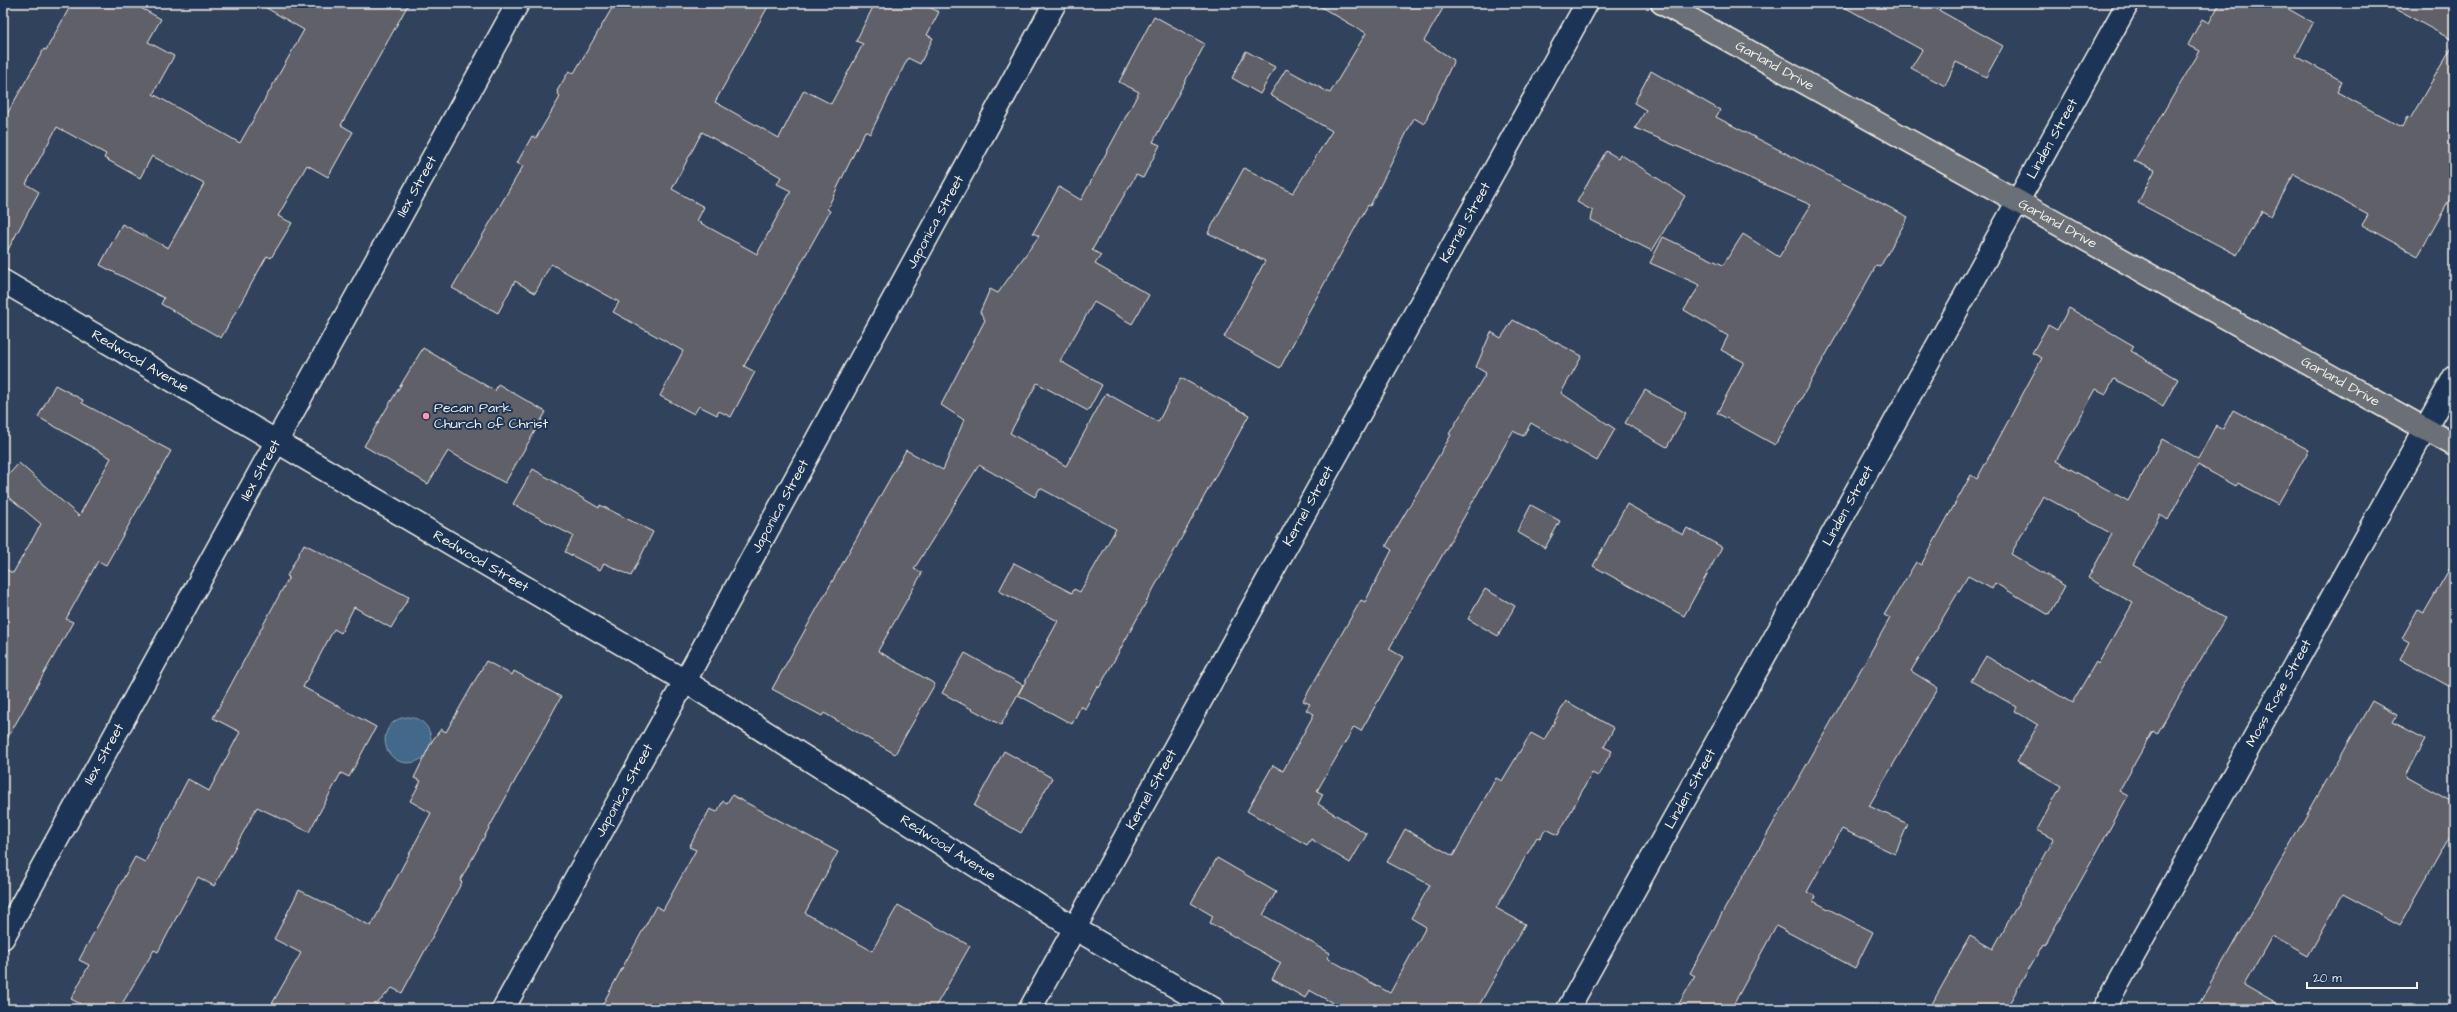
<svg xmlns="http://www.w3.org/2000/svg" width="2457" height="1012" font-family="'Architects Daughter',sans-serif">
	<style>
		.water { fill: #43678a; stroke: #8a9eb0 }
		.building { fill: #5e6168; stroke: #f4f1e8; fill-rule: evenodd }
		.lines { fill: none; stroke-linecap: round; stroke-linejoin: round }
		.minor-casing { stroke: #f4f1e8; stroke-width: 25 }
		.major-casing { stroke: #f4f1e8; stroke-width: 25 }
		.minor { stroke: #1d3557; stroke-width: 22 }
		.major { stroke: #6a7074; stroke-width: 22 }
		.poi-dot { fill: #ff9aa2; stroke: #1d3557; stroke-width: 1.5 }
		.labels { text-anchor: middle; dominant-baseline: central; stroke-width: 4; stroke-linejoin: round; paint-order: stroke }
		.street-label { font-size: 14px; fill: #f4f1e8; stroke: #1d3557 }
		.poi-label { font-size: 14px; fill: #f4f1e8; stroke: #1d3557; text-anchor: start }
	</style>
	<rect width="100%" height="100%" fill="#30425c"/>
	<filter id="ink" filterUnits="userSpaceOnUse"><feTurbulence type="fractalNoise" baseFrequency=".025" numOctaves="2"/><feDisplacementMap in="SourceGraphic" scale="8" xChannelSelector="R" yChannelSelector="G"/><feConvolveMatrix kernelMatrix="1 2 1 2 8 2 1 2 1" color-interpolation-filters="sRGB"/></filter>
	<g filter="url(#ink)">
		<path class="water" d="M385 740a23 23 0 1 1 46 0a23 23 0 1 1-46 0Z"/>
		<path class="building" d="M 72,3 L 132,3 L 161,19 L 148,42 L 174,56 L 153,94 L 240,143 L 304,30 L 258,3 L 409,3 L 341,125 L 353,132 L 328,177 L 307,165 L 278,216 L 292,223 L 271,258 L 267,256 L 221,338 L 161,304 L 164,298 L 100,265 L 122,224 L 168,248 L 204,184 L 152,156 L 140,178 L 104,158 L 106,154 L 57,127 L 26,184 L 39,192 L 3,259 L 3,121 L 44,49 L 46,50 Z
			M 615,3 L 770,3 L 715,102 L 779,138 L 804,90 L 831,104 L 863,44 L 856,41 L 875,3 L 921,3 L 939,12 L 927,35 L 933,38 L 920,64 L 908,58 L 870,134 L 865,131 L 827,209 L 830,211 L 744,366 L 755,372 L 731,417 L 719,411 L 717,415 L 699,406 L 694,414 L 660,396 L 683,351 L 613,312 L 619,302 L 551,264 L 535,293 L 515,281 L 498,313 L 452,288 L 523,166 L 517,163 L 532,136 L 536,138 L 560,97 L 557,91 L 569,71 L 574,73 ZM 702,132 L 781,177 L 777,184 L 791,191 L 757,254 L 697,221 L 704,207 L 672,189 Z
			M 1314,3 L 1446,3 L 1424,41 L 1454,60 L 1424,124 L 1414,118 L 1370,206 L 1368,205 L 1304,320 L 1305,321 L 1280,368 L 1224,337 L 1265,261 L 1208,233 L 1244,168 L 1293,193 L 1332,131 L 1270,95 L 1286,69 L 1330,93 L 1366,33 Z
			M 1837,3 L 1926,3 L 2003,46 L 1986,77 L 1956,62 L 1945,86 L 1911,68 L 1922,50 Z
			M 2220,3 L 2278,3 L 2313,23 L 2296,56 L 2342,81 L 2337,92 L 2402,127 L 2407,117 L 2410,119 L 2454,43 L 2454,192 L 2418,256 L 2362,225 L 2368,215 L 2294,174 L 2271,216 L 2262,211 L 2237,255 L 2138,203 L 2155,170 L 2134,161 L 2200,51 L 2188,45 L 2202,19 L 2209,23 Z
			M 2385,3 L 2454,3 L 2454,41 Z
			M 1154,16 L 1205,44 L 1153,142 L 1160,145 L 1143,178 L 1136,175 L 1092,250 L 1101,255 L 1095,264 L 1149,295 L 1132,324 L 1094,302 L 1060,361 L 1102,385 L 1088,411 L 1037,383 L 1010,433 L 1066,466 L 1106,393 L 1158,422 L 1181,378 L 1249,415 L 1099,688 L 1097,686 L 1085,709 L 1081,706 L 1072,724 L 1018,695 L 1058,621 L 999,591 L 1014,563 L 1072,593 L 1074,589 L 1080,592 L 1116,529 L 1040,488 L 1035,497 L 979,465 L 914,569 L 922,573 L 878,651 L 935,684 L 895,754 L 824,713 L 822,716 L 772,689 L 906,450 L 943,470 L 964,420 L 941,405 L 985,320 L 980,312 L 990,289 L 998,293 L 1039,236 L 1033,233 L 1059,187 L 1081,200 L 1139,92 L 1119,82 Z
			M 1246,51 L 1275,67 L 1260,94 L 1232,78 Z
			M 1651,71 L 1720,110 L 1716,117 L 1908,217 L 1880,267 L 1876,266 L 1775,445 L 1717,413 L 1744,362 L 1721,350 L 1728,336 L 1684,310 L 1700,285 L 1650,263 L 1663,237 L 1723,265 L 1743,234 L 1779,257 L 1811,205 L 1635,128 L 1646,110 L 1634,103 Z
			M 1606,151 L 1618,158 L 1620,154 L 1685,196 L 1652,251 L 1591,220 L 1593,211 L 1577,202 Z
			M 2069,308 L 2134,346 L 2131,351 L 2178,379 L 2163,406 L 2114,379 L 2106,394 L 2096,389 L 2056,461 L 2128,501 L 2162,439 L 2198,459 L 2216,425 L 2223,429 L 2233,410 L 2309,450 L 2278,504 L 2238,483 L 2236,486 L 2198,465 L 2168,520 L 2160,515 L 2133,565 L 2225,618 L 2157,734 L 2153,731 L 2119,791 L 2128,796 L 2045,945 L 2043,944 L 2006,1009 L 1929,1009 L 1970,936 L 1993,949 L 2054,839 L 2037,830 L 2061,786 L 2017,761 L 2038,725 L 2015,711 L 2017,707 L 1971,681 L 1986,656 L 2031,683 L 2033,680 L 2072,703 L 2096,662 L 2098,664 L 2133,603 L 2088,578 L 2112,534 L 2043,496 L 2011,554 L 2065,586 L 2049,615 L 1995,583 L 1992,589 L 1968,576 L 1911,671 L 1938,688 L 1869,806 L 1908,824 L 1895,854 L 1842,829 L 1807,892 L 1815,896 L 1813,901 L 1873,932 L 1855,968 L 1776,926 L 1731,1009 L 1676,1009 L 1695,976 L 1690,973 L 1724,910 L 1890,618 L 1884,615 L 1916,562 L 1921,565 L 1971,475 L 1977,479 L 2042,358 L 2032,353 L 2048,325 L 2057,330 Z
			M 1513,320 L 1582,356 L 1561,393 L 1615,429 L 1597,461 L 1531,423 L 1523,436 L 1513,431 L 1389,649 L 1403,657 L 1361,731 L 1354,727 L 1317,791 L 1323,794 L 1318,804 L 1367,834 L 1350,863 L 1311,839 L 1307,845 L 1247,811 L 1273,765 L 1283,771 L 1314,714 L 1306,710 L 1310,704 L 1303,701 L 1361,600 L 1365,602 L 1392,550 L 1386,546 L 1451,435 L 1449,434 L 1486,373 L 1476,367 L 1491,332 L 1501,338 Z
			M 423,348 L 495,391 L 498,384 L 546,412 L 505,483 L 448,451 L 428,484 L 364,446 Z
			M 55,385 L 83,400 L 82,403 L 171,451 L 106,565 L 98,561 L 66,619 L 73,622 L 3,746 L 3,568 L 13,573 L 41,524 L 3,492 L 3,481 L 19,463 L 79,516 L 111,458 L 38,417 Z
			M 1645,390 L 1686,413 L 1667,447 L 1625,423 Z
			M 533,469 L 599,508 L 600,505 L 653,532 L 631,576 L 604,563 L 600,570 L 565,552 L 573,536 L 513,504 Z
			M 1627,504 L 1683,535 L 1687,528 L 1722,547 L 1684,616 L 1593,566 Z
			M 1531,505 L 1560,521 L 1545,548 L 1517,532 Z
			M 304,544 L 409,597 L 391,628 L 354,607 L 341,633 L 334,629 L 303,687 L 376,727 L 349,777 L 341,773 L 309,832 L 257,807 L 214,886 L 198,877 L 158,952 L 154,950 L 119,1009 L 90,1009 L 71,999 L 89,965 L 79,960 L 135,857 L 145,862 L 188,779 L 209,791 L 240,732 L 213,718 L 289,577 L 287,576 Z
			M 2454,561 L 2454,689 L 2400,659 L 2409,642 L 2402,638 L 2418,610 L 2424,613 Z
			M 1485,589 L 1515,606 L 1498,636 L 1468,619 Z
			M 965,653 L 1023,685 L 1001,725 L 942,693 Z
			M 486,661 L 512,675 L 514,671 L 561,697 L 460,881 L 462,882 L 402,993 L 392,988 L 372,1009 L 269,1009 L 301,953 L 274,939 L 299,890 L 371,926 L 431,813 L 410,801 L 421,781 L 414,778 L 432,741 L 441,729 L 446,732 Z
			M 1566,701 L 1614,728 L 1604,747 L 1612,751 L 1598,776 L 1592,773 L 1558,835 L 1546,829 L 1540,838 L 1537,837 L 1496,908 L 1525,924 L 1477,1009 L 1344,1009 L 1309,990 L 1305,998 L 1272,979 L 1281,963 L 1210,923 L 1213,916 L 1191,903 L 1217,858 L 1276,892 L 1263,915 L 1330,953 L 1327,958 L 1390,993 L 1426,927 L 1411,918 L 1430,885 L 1387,862 L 1405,829 L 1453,856 L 1496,778 L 1502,781 L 1531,733 L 1544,740 Z
			M 2372,701 L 2397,715 L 2393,722 L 2425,739 L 2405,776 L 2454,803 L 2454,830 L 2400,925 L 2343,894 L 2308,956 L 2272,936 L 2244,985 L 2285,1009 L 2196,1009 Z
			M 1004,751 L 1052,778 L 1021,833 L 974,806 Z
			M 732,795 L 838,852 L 805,913 L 872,951 L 898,905 L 970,946 L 934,1009 L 600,1009 L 656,906 L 663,910 L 696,850 L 689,847 L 710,809 L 717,812 L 723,801 L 727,803 Z"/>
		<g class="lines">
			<defs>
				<g id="minor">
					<path id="s1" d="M 3,281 L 685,681 L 1074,928 L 1214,1009"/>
					<path id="s2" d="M 3,938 L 518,3"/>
					<path id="s3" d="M 503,1009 L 685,681 L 1055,3"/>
					<path id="s4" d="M 1030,1009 L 1587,3"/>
					<path id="s5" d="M 1568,1009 L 2128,3"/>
					<path id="s6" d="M 2104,1009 L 2454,377"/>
				</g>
				<g id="major">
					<path id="s7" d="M 1662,3 L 2454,445"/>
				</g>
			</defs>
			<use href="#minor" class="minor-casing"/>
			<use href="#major" class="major-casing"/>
			<use href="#minor" class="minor"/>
			<use href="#major" class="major"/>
		</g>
	</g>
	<circle class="poi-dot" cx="426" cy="416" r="4"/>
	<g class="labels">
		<g class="street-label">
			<text stroke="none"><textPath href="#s7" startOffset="129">Garland Drive</textPath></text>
			<text stroke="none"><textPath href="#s5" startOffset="996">Linden Street</textPath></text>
			<text stroke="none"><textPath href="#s2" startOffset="858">Ilex Street</textPath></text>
			<text stroke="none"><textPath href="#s3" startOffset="898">Japonica Street</textPath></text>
			<text stroke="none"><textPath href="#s4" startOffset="899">Kernel Street</textPath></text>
			<text stroke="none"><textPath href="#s7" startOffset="453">Garland Drive</textPath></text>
			<text stroke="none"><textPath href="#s1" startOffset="159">Redwood Avenue</textPath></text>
			<text stroke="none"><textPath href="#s7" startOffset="777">Garland Drive</textPath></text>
			<text stroke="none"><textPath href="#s2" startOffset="534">Ilex Street</textPath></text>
			<text stroke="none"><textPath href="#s4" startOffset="575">Kernel Street</textPath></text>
			<text stroke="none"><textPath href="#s5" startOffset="576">Linden Street</textPath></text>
			<text stroke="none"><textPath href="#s3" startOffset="574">Japonica Street</textPath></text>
			<text stroke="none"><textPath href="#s1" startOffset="554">Redwood Street</textPath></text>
			<text stroke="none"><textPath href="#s6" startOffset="361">Moss Rose Street</textPath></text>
			<text stroke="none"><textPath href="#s2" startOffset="210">Ilex Street</textPath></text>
			<text stroke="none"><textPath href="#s4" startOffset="251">Kernel Street</textPath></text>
			<text stroke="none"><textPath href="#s5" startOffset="252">Linden Street</textPath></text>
			<text stroke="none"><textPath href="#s3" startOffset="250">Japonica Street</textPath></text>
			<text stroke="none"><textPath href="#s1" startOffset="1102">Redwood Avenue</textPath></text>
		</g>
		<g class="poi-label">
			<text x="434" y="408">Pecan Park<tspan x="434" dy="16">Church of Christ</tspan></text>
		</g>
	</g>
	<rect width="2457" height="1012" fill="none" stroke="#1d3557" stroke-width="16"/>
	<rect x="8" y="8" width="2441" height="996" fill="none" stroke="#f4f1e8" stroke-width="1.5" filter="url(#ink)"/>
	<path d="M2307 982v6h110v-6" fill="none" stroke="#f4f1e8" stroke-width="2"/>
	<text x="2313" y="982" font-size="12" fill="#f4f1e8" stroke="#1d3557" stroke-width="3" paint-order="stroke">20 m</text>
</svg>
